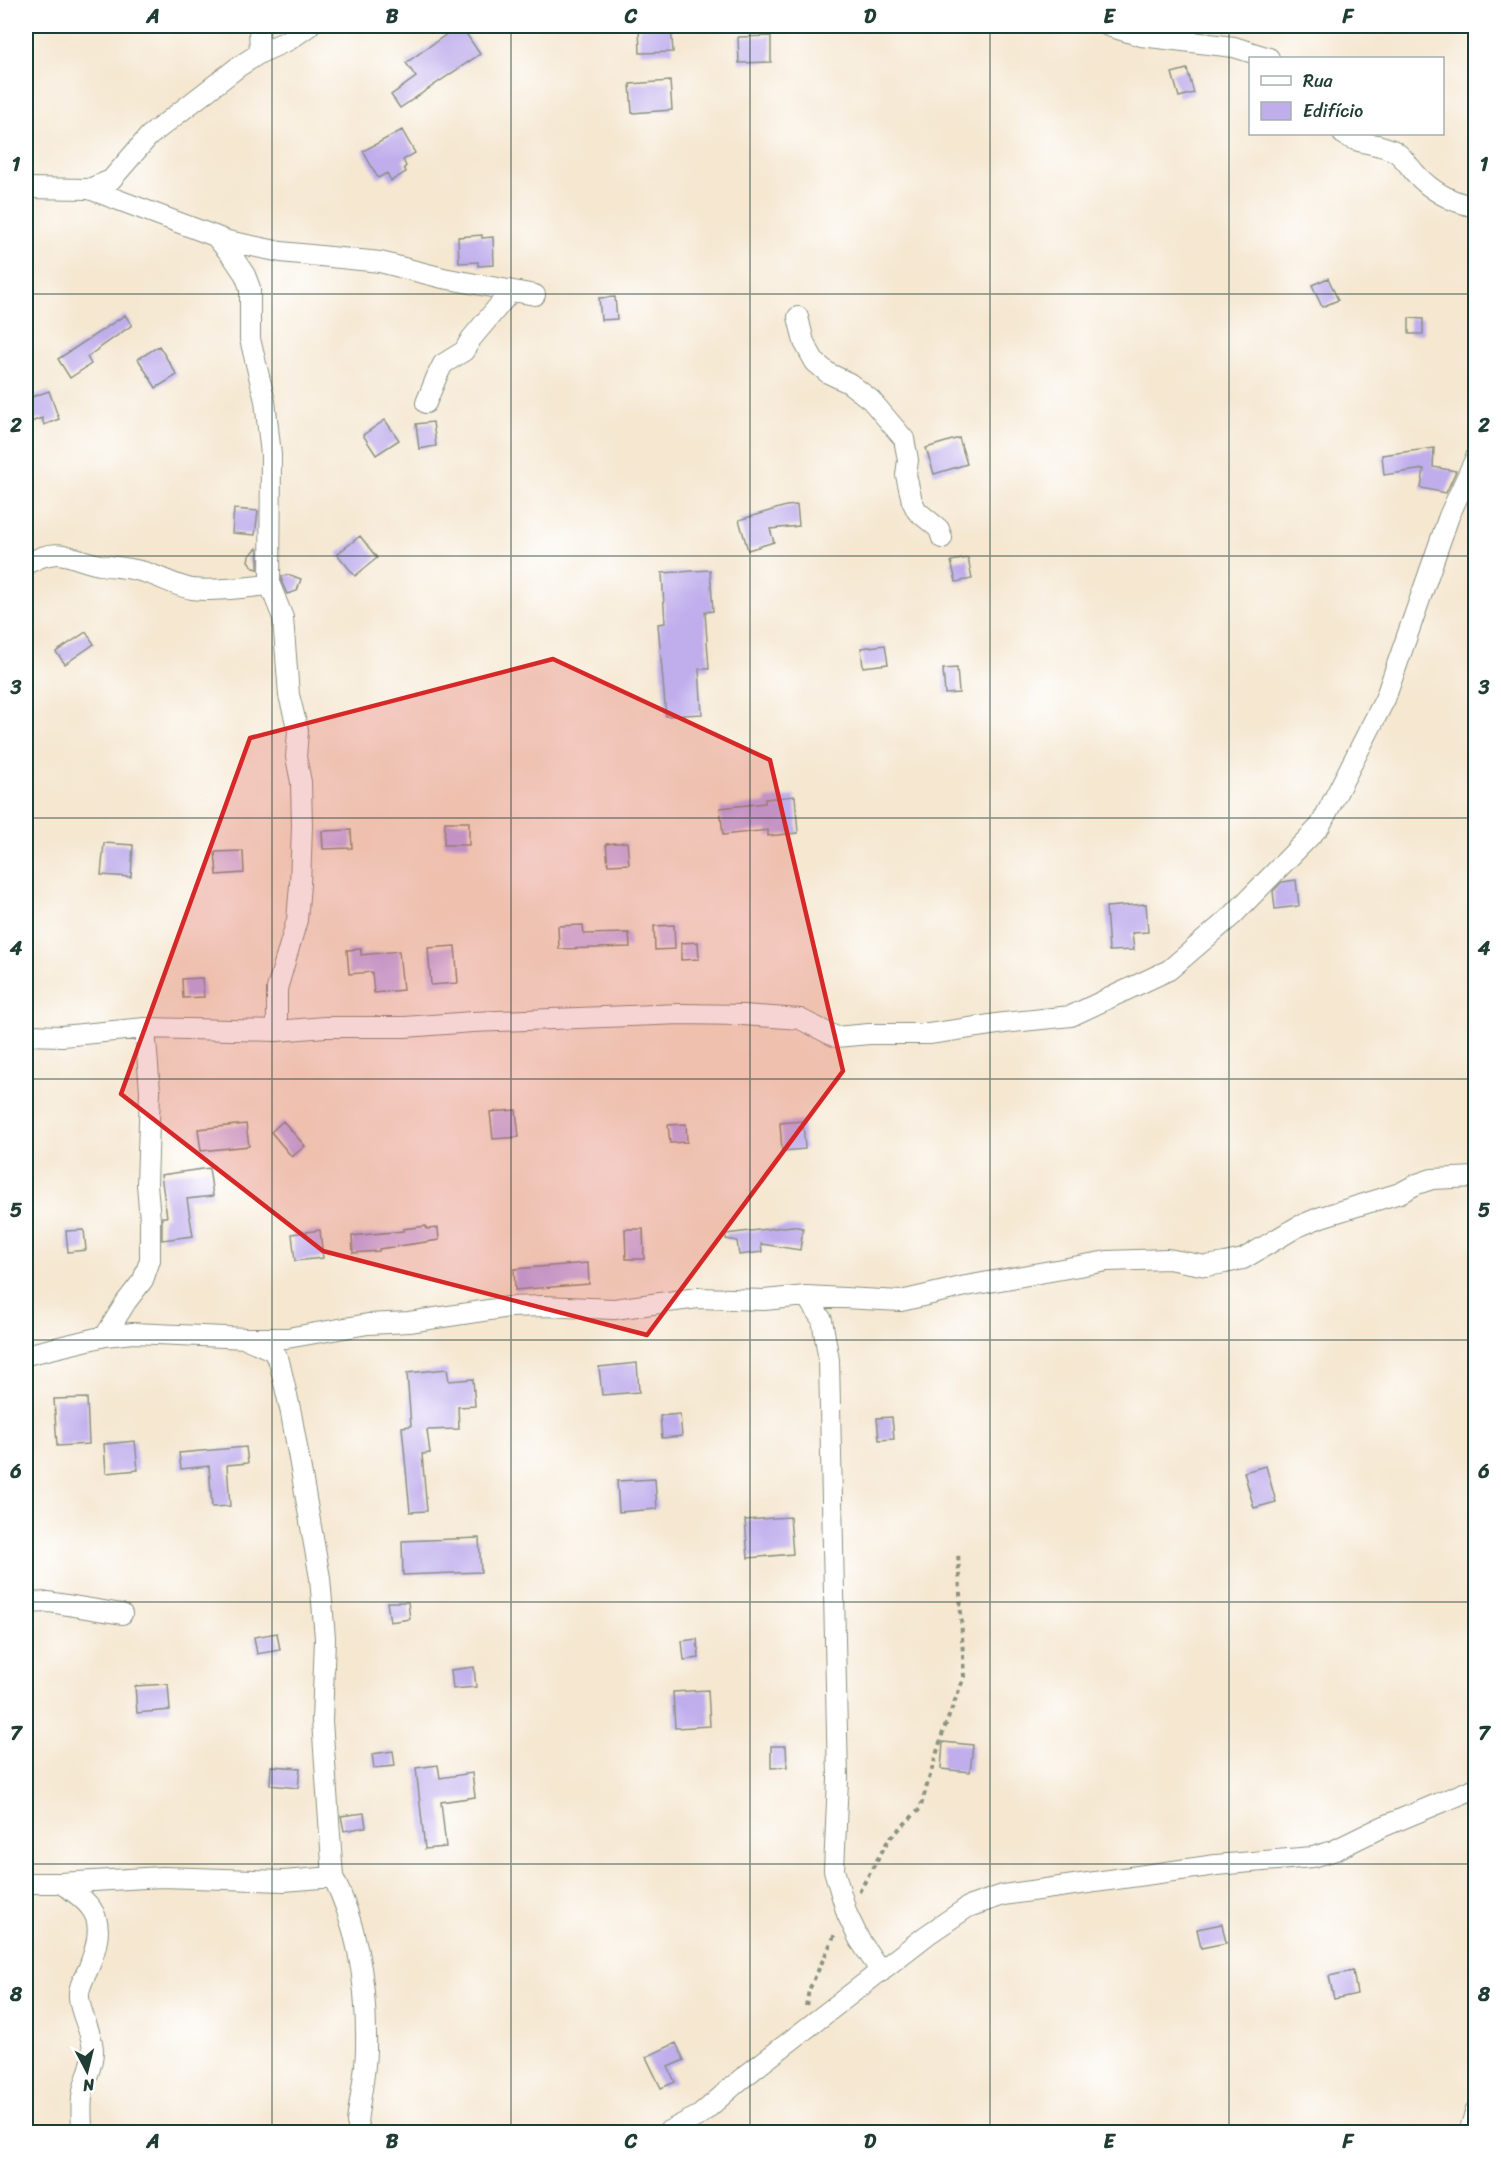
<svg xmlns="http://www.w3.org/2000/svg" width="1501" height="2158" font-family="Sriracha,sans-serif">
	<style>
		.building { fill: #bfadec }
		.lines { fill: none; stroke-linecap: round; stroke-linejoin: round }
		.minor-casing { stroke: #8a9282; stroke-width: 22 }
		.path { stroke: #8a9282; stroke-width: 4; stroke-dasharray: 4.5 4.5; stroke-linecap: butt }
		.minor { stroke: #fff; stroke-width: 20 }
		.marked { fill: #d62828; fill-opacity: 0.2; stroke: #d62828; stroke-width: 4.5; stroke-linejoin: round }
		.grid { fill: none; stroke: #1f3d34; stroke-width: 1.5; stroke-opacity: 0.55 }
		.neatline { fill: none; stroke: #1f3d34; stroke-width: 2 }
		.grid-label { font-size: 20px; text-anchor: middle; font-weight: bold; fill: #1f3d34 }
	</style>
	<rect width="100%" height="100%" fill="#fff"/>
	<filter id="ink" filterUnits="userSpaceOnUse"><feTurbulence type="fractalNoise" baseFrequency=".0167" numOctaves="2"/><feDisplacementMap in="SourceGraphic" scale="12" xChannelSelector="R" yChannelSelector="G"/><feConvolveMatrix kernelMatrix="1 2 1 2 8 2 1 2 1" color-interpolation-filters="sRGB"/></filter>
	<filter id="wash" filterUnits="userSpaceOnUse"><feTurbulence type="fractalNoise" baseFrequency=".008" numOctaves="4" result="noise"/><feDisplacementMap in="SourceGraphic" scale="24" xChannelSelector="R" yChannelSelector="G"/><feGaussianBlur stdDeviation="1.35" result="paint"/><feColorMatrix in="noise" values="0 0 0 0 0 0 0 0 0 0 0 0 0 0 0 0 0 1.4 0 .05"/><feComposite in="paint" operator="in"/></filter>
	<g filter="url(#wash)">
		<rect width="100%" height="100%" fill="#f5e7d0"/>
		<g id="blocks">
			<path class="building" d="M 458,26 L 461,26 L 480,54 L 400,108 L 391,95 L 416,77 L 406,63 Z
				M 671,26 L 673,52 L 640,53 L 639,28 Z
				M 771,36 L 771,62 L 739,63 L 738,37 Z
				M 1187,69 L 1194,93 L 1179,97 L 1172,73 Z
				M 670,81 L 672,110 L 632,113 L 630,84 Z
				M 402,130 L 415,153 L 403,160 L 406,166 L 404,168 L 406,172 L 391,181 L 387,173 L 378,178 L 363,151 Z
				M 482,235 L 482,238 L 493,237 L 494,265 L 478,266 L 478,262 L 459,263 L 458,237 Z
				M 1328,278 L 1338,300 L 1322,307 L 1312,285 Z
				M 615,297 L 617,319 L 601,320 L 599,298 Z
				M 125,315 L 132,325 L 87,357 L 91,364 L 70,378 L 58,359 Z
				M 1409,318 L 1423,319 L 1423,334 L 1409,334 Z
				M 159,346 L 177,375 L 156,388 L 138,359 Z
				M 49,391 L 59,419 L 44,425 L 42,418 L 28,423 L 26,415 L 26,399 Z
				M 385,420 L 399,440 L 376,455 L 363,435 Z
				M 433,422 L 436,446 L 419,449 L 416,424 Z
				M 959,438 L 967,464 L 934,474 L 926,448 Z
				M 1434,448 L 1433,467 L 1456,471 L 1446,493 L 1421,488 L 1424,469 L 1384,475 L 1382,455 Z
				M 797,505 L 799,526 L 770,529 L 774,542 L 748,550 L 739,520 L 786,506 Z
				M 234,509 L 258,511 L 255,535 L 232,533 Z
				M 360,536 L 377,558 L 355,576 L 337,554 Z
				M 257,548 L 258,550 L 258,569 L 254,568 L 248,561 L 249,556 Z
				M 968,558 L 972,579 L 956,582 L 951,561 Z
				M 710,570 L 713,611 L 705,612 L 709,669 L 699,669 L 702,714 L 666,716 L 658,624 L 665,623 L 662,573 Z
				M 290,575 L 301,579 L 297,591 L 287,594 L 282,583 L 282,576 Z
				M 86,632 L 94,644 L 65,664 L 56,652 Z
				M 885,645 L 888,664 L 863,667 L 861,648 Z
				M 957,668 L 959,693 L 945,694 L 943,669 Z
				M 795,796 L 798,833 L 768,836 L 768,830 L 723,835 L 720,808 L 765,803 L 765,799 Z
				M 445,822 L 469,822 L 469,845 L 444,845 Z
				M 351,830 L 352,848 L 323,849 L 322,831 Z
				M 627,842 L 629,864 L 608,865 L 606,844 Z
				M 104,843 L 133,845 L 131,877 L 101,875 Z
				M 243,851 L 244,873 L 217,875 L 215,852 Z
				M 1296,880 L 1299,906 L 1275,909 L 1273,891 L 1282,882 Z
				M 1146,904 L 1148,932 L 1132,933 L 1134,950 L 1109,951 L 1106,907 Z
				M 583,925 L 584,934 L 629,933 L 630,947 L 559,949 L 558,926 Z
				M 674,925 L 675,949 L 655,950 L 654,926 Z
				M 698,942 L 699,959 L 681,960 L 681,943 Z
				M 455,946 L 458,983 L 431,985 L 428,948 Z
				M 361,949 L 361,955 L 399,951 L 403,990 L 374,993 L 372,972 L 349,974 L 347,950 Z
				M 202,978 L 204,997 L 183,998 L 182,979 Z
				M 516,1110 L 519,1137 L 493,1139 L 490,1112 Z
				M 283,1121 L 305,1146 L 292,1157 L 271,1132 Z
				M 803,1121 L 805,1149 L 782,1151 L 780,1123 Z
				M 246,1124 L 249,1146 L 201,1151 L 198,1129 Z
				M 686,1124 L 687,1142 L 670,1143 L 668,1125 Z
				M 209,1168 L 213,1196 L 187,1199 L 193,1236 L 162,1240 L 162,1217 L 167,1217 L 161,1175 Z
				M 426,1226 L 427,1229 L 438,1228 L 439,1240 L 379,1249 L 379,1251 L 353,1253 L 352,1236 L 403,1231 L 403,1229 Z
				M 792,1226 L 803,1228 L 800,1250 L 761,1244 L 762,1252 L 739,1255 L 737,1241 L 726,1239 L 726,1234 Z
				M 625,1229 L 643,1229 L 644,1259 L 626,1259 Z
				M 84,1230 L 86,1250 L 68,1252 L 66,1231 Z
				M 320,1230 L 323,1258 L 295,1261 L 292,1234 Z
				M 588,1263 L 589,1284 L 515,1290 L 514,1269 Z
				M 637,1363 L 639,1392 L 602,1395 L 599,1367 Z
				M 447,1369 L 449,1381 L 473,1379 L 475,1406 L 458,1407 L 459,1429 L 427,1430 L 430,1453 L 422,1454 L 427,1511 L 410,1512 L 402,1427 L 411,1426 L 407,1373 Z
				M 87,1398 L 89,1444 L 57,1446 L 54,1399 Z
				M 680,1414 L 682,1436 L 662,1438 L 660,1416 Z
				M 892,1417 L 894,1439 L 879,1440 L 877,1418 Z
				M 135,1441 L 138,1470 L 106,1473 L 104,1444 Z
				M 246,1447 L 248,1463 L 227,1465 L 230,1506 L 212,1507 L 209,1466 L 181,1469 L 179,1453 Z
				M 1266,1466 L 1276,1502 L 1254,1508 L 1244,1472 Z
				M 655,1479 L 657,1509 L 619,1512 L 617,1481 Z
				M 790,1517 L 793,1554 L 748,1558 L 745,1520 Z
				M 479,1538 L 481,1572 L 403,1575 L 402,1541 Z
				M 387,1602 L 408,1602 L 410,1619 L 390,1622 Z
				M 277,1633 L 280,1650 L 257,1654 L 254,1637 Z
				M 697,1639 L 699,1658 L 684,1660 L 682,1641 Z
				M 474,1667 L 476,1687 L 453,1689 L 451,1670 Z
				M 168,1684 L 170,1710 L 137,1713 L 135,1686 Z
				M 708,1690 L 710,1726 L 675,1728 L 673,1692 Z
				M 943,1742 L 973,1745 L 970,1772 L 941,1769 Z
				M 771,1746 L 786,1746 L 787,1767 L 771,1768 Z
				M 393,1751 L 395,1766 L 374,1768 L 372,1754 Z
				M 438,1765 L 440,1778 L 472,1773 L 475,1797 L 441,1802 L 446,1847 L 425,1849 L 416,1768 Z
				M 271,1766 L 300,1768 L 298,1788 L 270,1785 Z
				M 364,1813 L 366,1827 L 344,1831 L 341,1816 Z
				M 1222,1924 L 1226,1943 L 1201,1948 L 1197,1929 Z
				M 1353,1971 L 1357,1994 L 1334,1999 L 1329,1976 Z
				M 676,2043 L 684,2060 L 668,2067 L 675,2082 L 661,2088 L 646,2057 Z"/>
		</g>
	</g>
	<g filter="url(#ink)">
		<use href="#blocks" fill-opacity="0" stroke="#8a9282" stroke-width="1.5"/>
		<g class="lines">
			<defs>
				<path id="minor" d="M 259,26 L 260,53
					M 1108,26 L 1141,36 L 1234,47 L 1269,58
					M 1343,134 C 1358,145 1380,142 1396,152 C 1404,158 1409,166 1415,173 C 1432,192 1451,202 1476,207
					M 26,188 L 89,189 L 111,180 L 149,136 L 238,67 L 260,53 L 289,40 L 309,26
					M 89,189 L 228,241 L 281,252 L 380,262 L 443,278 L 535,295
					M 215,236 L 233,257 L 245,275 L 250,288 L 250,339 L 265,401 L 271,455 L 270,585 L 283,618 L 289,695 L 298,731 L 296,757 L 301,782 L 302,826 L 300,885 L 297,920 L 277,989 L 277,1031
					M 798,317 L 804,342 L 815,362 L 828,373 L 849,383 L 871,400 L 904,439 L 908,460 L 906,475 L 912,501 L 917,511 L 939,529 L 942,538
					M 426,403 L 437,376 L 443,364 L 464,351 L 471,339 L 511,291
					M 26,564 C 61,545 66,558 100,565 C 113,567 127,567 140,571 C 158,575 174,586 192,589 C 217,592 245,587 270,585
					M 26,1035 L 62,1036 L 145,1028 L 277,1031 L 325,1027 L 405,1027 L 472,1022 L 681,1014 L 743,1015 L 800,1019 L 836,1037 L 869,1034 L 929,1034 L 1004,1023 L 1071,1016 L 1169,970 L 1232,916 L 1320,826 L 1385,699 L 1449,516 L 1476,457
					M 806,1296 L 822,1320 L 829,1360 L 838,1779 L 834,1870 L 847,1914 L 859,1939 L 881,1972
					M 105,1336 L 126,1302 L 143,1280 L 150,1260 L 150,1220 L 147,1184 L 150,1091 L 145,1028
					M 249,1340 L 272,1350 L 279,1361 L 291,1413 L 320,1578 L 325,1638 L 322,1721 L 333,1877
					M 26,1355 L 105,1336 L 133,1333 L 247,1338 L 287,1338 L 368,1324 L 409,1322 L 509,1307 L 543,1306 L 614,1309 L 698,1298 L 764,1300 L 806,1296 L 901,1301 L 966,1286 L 1107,1261 L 1168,1259 L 1206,1266 L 1225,1263 L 1243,1259 L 1297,1227 L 1321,1217 L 1400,1193 L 1417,1184 L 1432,1179 L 1476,1177
					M 26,1603 L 49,1602 L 122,1614
					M 26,1883 L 60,1883 L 162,1877 L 284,1881 L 333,1877 C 359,1929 367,1990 366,2048 C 366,2072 360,2097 357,2122 L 360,2132
					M 60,1883 C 100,1907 106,1923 89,1967 C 85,1977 78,1986 79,1997 C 80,2015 93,2033 93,2051 C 93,2065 86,2077 83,2091 C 80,2104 82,2119 82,2132
					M 667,2132 L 700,2115 L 740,2080 L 927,1935 L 968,1907 L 1003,1895 L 1216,1865 L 1313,1857 L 1333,1851 L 1382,1827 L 1476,1788
					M 1469,2132 L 1476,2110"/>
			</defs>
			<use href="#minor" class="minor-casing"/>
			<path class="path" d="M 859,1892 L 889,1839 L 920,1809 L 943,1732 L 964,1677 L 958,1552
				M 806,2006 L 809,1990 L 836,1932"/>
			<use href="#minor" class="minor"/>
		</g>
	</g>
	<path class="marked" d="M 553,659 L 770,760 L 843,1071 L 647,1335 L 323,1251 L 121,1094 L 250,738 Z"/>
	<path class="grid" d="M 272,26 L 272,2132M 511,26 L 511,2132M 750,26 L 750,2132M 990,26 L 990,2132M 1229,26 L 1229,2132M 26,294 L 1476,294M 26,556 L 1476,556M 26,818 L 1476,818M 26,1079 L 1476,1079M 26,1340 L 1476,1340M 26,1602 L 1476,1602M 26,1864 L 1476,1864"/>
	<rect width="1501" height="2158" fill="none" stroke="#fff" stroke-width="66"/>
	<rect x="1249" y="57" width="195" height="78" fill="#ffffff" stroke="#a5b1ae" stroke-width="1.5"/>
	<rect x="1261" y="76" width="30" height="9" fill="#ffffff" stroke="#a5b1ae" stroke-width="1.5"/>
	<text x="1303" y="87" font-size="18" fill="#1f3d34">Rua</text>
	<rect x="1261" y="102" width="30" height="18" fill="#bfadec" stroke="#a5b1ae" stroke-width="1.5"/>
	<text x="1303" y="117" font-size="18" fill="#1f3d34">Edifício</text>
	<g transform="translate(87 2071) rotate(173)" stroke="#ffffff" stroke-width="4.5" paint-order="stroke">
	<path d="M0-4.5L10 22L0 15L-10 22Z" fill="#1f3d34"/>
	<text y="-9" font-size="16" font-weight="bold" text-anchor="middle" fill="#1f3d34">N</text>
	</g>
	<rect x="33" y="33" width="1435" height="2092" class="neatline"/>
	<g class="grid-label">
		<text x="153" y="23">A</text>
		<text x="392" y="23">B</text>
		<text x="631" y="23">C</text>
		<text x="870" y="23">D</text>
		<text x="1109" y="23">E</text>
		<text x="1348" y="23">F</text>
		<text x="16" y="171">1</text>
		<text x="1484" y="171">1</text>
		<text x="16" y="432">2</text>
		<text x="1484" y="432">2</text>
		<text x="16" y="694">3</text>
		<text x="1484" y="694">3</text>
		<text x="16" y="955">4</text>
		<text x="1484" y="955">4</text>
		<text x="16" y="1217">5</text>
		<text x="1484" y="1217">5</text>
		<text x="16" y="1478">6</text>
		<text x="1484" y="1478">6</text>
		<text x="16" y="1740">7</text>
		<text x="1484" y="1740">7</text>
		<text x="16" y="2001">8</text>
		<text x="1484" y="2001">8</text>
		<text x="153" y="2148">A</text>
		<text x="392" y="2148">B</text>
		<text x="631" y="2148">C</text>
		<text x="870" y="2148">D</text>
		<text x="1109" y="2148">E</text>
		<text x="1348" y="2148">F</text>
	</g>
</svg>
